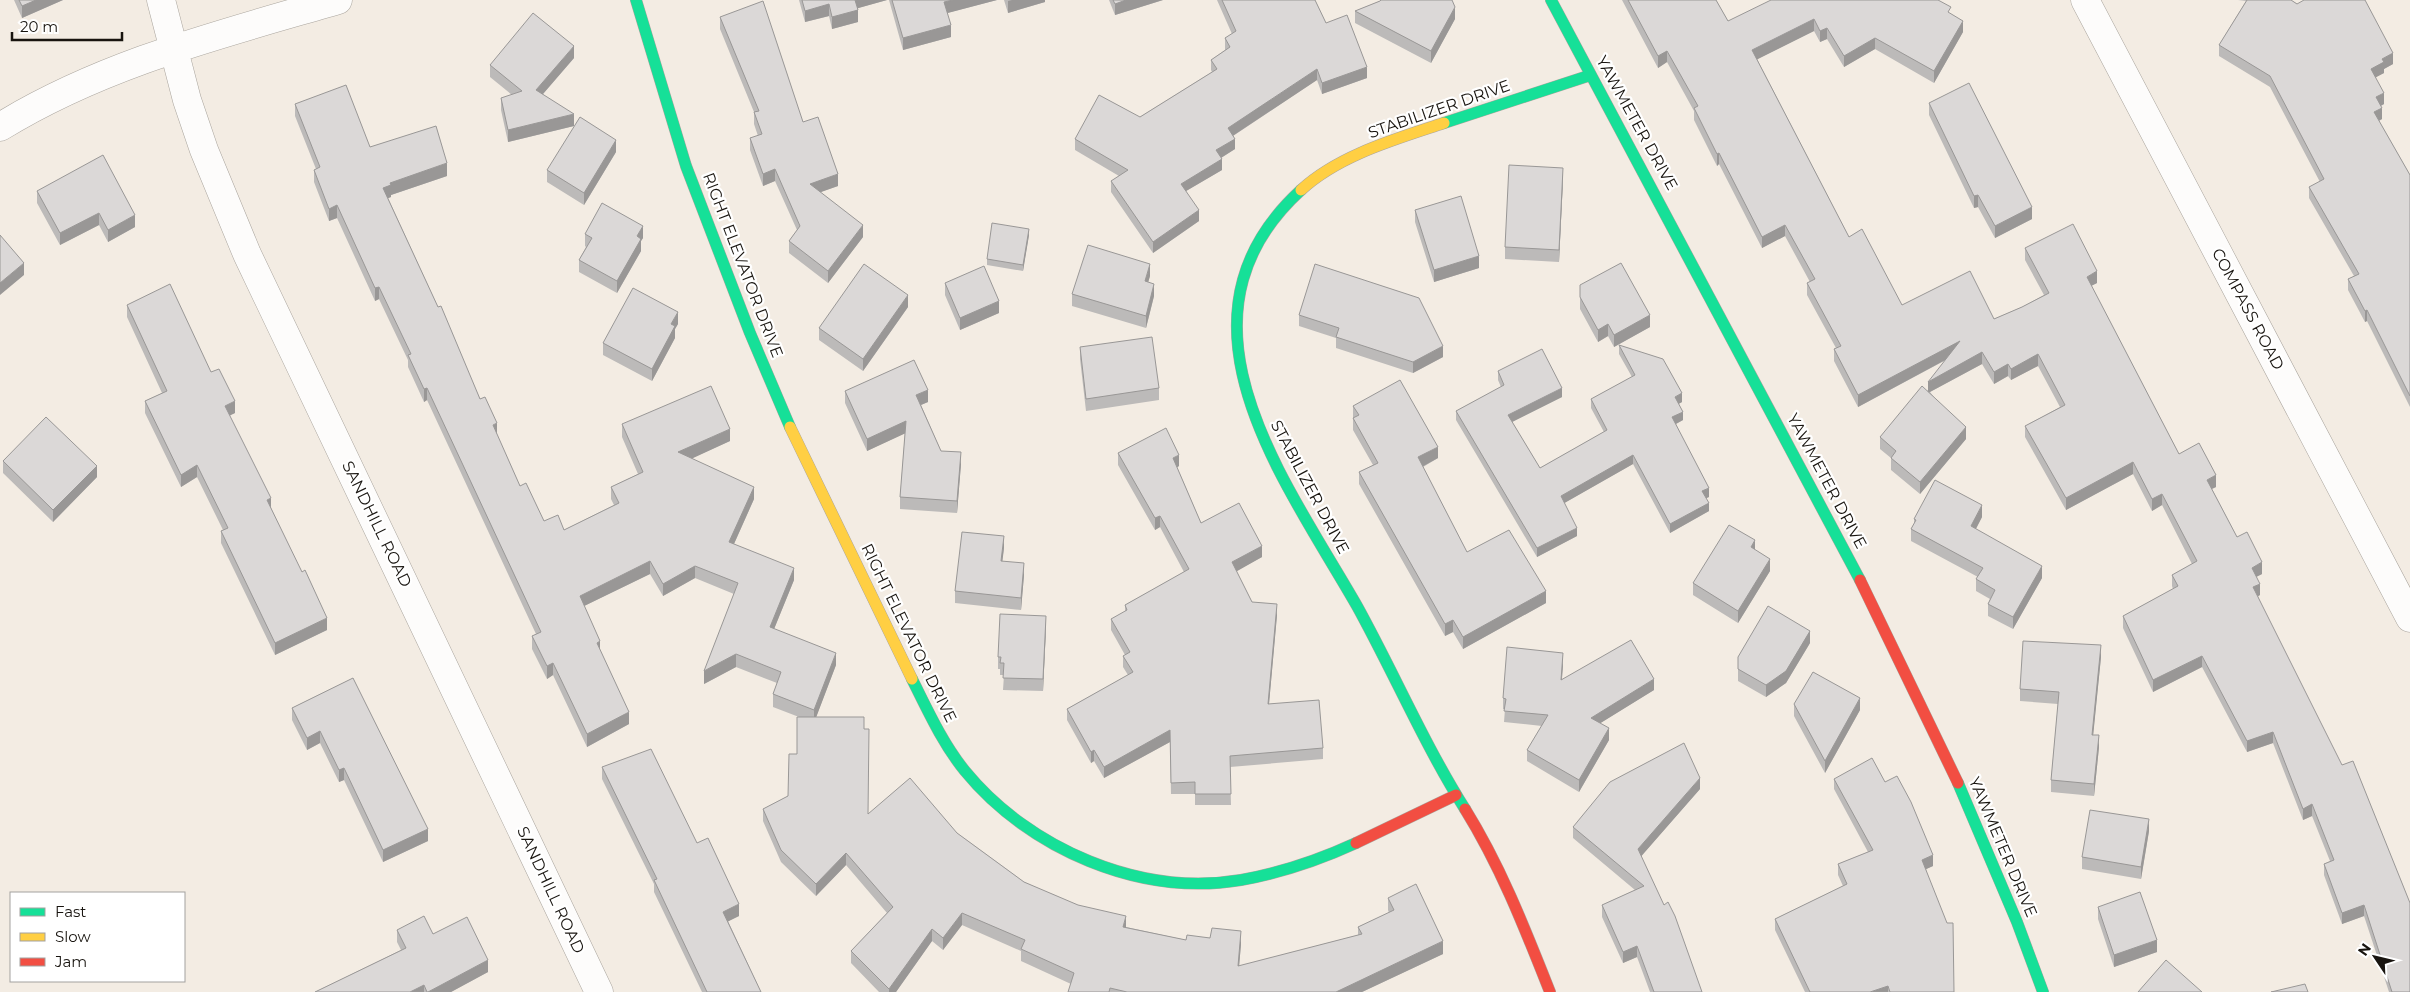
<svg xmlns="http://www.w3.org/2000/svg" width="2410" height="992" font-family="Montserrat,sans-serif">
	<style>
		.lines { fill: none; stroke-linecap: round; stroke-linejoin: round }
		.street-casing { stroke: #aaa59e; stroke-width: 29 }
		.fast-casing { stroke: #aaa59e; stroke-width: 12 }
		.slow-casing { stroke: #aaa59e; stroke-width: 12 }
		.jam-casing { stroke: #aaa59e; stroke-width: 12 }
		.street { stroke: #fdfcfb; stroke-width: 28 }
		.fast { stroke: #16e098; stroke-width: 11 }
		.slow { stroke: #ffcf43; stroke-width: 11 }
		.jam { stroke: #f24e42; stroke-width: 11 }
		.wall { fill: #bcbab9 }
		.shaded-wall { fill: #999796 }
		.building { fill: #dbd8d7; stroke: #999796 }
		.labels { text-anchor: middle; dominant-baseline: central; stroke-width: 4.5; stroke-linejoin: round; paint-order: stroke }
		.street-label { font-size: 16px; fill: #18140f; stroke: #fff }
	</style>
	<rect width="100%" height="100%" fill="#f3ece3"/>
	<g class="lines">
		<defs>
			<path id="street" d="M 161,0 L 187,100 L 204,150 L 247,254 L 599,992
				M 2085,0 L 2410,618
				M 0,127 C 104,63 222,34 338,0"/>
			<path id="fast" d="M 636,0 L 686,166 L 750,333 L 790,427
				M 1551,0 L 1860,580
				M 1444,123 L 1591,75
				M 1301,190 C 1160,319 1285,480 1357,606 C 1394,673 1424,744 1465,809
				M 912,679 C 928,711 943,744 965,771 C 1029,849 1140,897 1241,880 C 1280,873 1319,860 1356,843
				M 1958,783 L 2017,922 L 2043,992"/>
			<path id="slow" d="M 1301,190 C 1339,155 1396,139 1444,123
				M 790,427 L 912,679"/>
			<path id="jam" d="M 1860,580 L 1958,783
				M 1465,809 C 1501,867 1525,929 1550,992
				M 1356,843 L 1456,795"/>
		</defs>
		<use href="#street" class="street-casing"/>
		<use href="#fast" class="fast-casing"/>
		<use href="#slow" class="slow-casing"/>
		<use href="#jam" class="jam-casing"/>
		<use href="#street" class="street"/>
		<use href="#fast" class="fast"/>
		<use href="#slow" class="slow"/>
		<use href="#jam" class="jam"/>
	</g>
	<path class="wall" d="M 14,0 L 63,0 L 22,18 Z
		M 799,0 L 887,0 L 858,8 L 858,22 L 832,29 L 829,16 L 805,22 Z
		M 889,0 L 997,0 L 947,13 L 951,37 L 903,50 Z
		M 1004,0 L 1045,0 L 1045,2 L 1008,13 Z
		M 1109,0 L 1163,0 L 1115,15 Z
		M 1217,0 L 1315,0 L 1326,23 L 1367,78 L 1322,94 L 1317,80 L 1233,136 L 1235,149 L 1221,158 L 1222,170 L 1186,191 L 1199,221 L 1153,253 L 1111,192 L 1111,181 L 1119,176 L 1075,150 L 1075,139 L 1140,117 L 1212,72 L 1211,70 L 1211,60 L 1225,50 L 1225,38 L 1232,34 Z
		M 1622,0 L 1716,0 L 1728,21 L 1951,14 L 1963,32 L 1934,83 L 1875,49 L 1844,67 L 1827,39 L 1820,42 L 1814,31 L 1757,59 L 1849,237 L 1902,305 L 1994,319 L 2022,307 L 2044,295 L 2025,260 L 2025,248 L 2097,283 L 2091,286 L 2179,454 L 2216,487 L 2212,489 L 2237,537 L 2262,574 L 2256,577 L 2260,595 L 2258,596 L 2410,992 L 2389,992 L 2364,916 L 2342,924 L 2324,875 L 2324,864 L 2330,861 L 2312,816 L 2303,820 L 2273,743 L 2247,752 L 2202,667 L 2153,692 L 2123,628 L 2123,616 L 2173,589 L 2172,586 L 2172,575 L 2192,564 L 2162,505 L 2152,511 L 2133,474 L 2066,510 L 2025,437 L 2025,426 L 2060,407 L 2038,366 L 2011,380 L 2008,376 L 1994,384 L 1982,364 L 1930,392 L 1966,439 L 1920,494 L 1891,470 L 1891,458 L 1880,449 L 1880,437 L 1928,390 L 1944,361 L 1858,407 L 1834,361 L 1834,349 L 1836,348 L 1807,295 L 1807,283 L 1810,282 L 1785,236 L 1762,248 L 1719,164 L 1717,166 L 1694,120 L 1694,111 L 1667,62 L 1658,68 Z
		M 2238,0 L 2291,0 L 2393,64 L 2384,69 L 2384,73 L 2375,77 L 2384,104 L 2381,106 L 2382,119 L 2379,121 L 2410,175 L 2410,407 L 2367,321 L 2365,322 L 2348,290 L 2348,279 L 2354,276 L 2309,198 L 2309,187 L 2320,182 L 2270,87 L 2219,56 L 2219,45 L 2246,1 Z
		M 1380,1 L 1455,19 L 1431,63 L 1355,23 L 1355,11 Z
		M 720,17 L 803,122 L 838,186 L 820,192 L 863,237 L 828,283 L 789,253 L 789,241 L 797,230 L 775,181 L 763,186 L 750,150 L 750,138 L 758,136 L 754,124 L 754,112 L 720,29 Z
		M 574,58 L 543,94 L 574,126 L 508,142 L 501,110 L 501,98 L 512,95 L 490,77 L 490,65 Z
		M 1929,103 L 2032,219 L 1995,238 L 1978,207 L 1974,208 L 1929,115 Z
		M 295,104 L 370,147 L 447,176 L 391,195 L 391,197 L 388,198 L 520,486 L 544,521 L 564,530 L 614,505 L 611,499 L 611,487 L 638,474 L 622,437 L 622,424 L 730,441 L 692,458 L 754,499 L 734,544 L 794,580 L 774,629 L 836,665 L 816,717 L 864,729 L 868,814 L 957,833 L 1024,882 L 1126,927 L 1186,940 L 1241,944 L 1239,966 L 1358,935 L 1358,927 L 1389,913 L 1388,910 L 1388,898 L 1443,954 L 1362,992 L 1068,992 L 1071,984 L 1021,961 L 1021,951 L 962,925 L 943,950 L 932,941 L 896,992 L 879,992 L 851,963 L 851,951 L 887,913 L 846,865 L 816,896 L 781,862 L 763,821 L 763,809 L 788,796 L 797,754 L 799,717 L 773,707 L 773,694 L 777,683 L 736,667 L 704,684 L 734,594 L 695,578 L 663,596 L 650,574 L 584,606 L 600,650 L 629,724 L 587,747 L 553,675 L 547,679 L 532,649 L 532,636 L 536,634 L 427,400 L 424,402 L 408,367 L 408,360 L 379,299 L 375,301 L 337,218 L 329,221 L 314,182 L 314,170 L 316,169 L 295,116 Z
		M 616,152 L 584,205 L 547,182 L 547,170 Z
		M 1563,180 L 1559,262 L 1505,259 L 1505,247 Z
		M 37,191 L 135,227 L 108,242 L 99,225 L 60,245 L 37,203 Z
		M 1415,210 L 1479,268 L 1434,282 L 1415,222 Z
		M 585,234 L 643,238 L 641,241 L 641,251 L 617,293 L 579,272 L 579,260 L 586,247 L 585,246 Z
		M 1029,235 L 1023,271 L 987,265 L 987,259 Z
		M 1150,276 L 1148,282 L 1154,296 L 1146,328 L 1072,306 L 1072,294 Z
		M 945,283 L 999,313 L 960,330 L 945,295 Z
		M 1580,285 L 1650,327 L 1614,347 L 1608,336 L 1598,342 L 1580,309 Z
		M 127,305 L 211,372 L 235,413 L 229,415 L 271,508 L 327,630 L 275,655 L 221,543 L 221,531 L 223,530 L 197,477 L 181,487 L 145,413 L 145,401 L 162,393 L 127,317 Z
		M 908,307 L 863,371 L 819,340 L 819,328 Z
		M 1299,315 L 1443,357 L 1413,373 L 1336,348 L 1336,338 L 1299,326 Z
		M 678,324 L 675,329 L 675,338 L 652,381 L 603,355 L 603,343 Z
		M 1619,345 L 1682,402 L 1678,404 L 1683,420 L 1676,424 L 1709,497 L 1706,498 L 1709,511 L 1670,533 L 1633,464 L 1564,503 L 1577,536 L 1537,557 L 1456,420 L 1456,411 L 1501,387 L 1498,380 L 1498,371 L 1562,397 L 1512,422 L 1540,468 L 1604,432 L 1591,408 L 1591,399 L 1632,377 L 1619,354 Z
		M 1080,347 L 1159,388 L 1159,400 L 1086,411 L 1080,359 Z
		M 845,391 L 928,402 L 921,405 L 941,451 L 961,464 L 957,513 L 900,509 L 900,497 L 905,433 L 867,451 L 845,403 Z
		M 1353,406 L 1438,458 L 1423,467 L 1467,552 L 1546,603 L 1463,649 L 1453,632 L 1445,636 L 1359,484 L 1359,472 L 1373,465 L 1353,430 Z
		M 1118,453 L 1179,466 L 1177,467 L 1201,523 L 1262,557 L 1236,571 L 1252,602 L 1277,615 L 1269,704 L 1323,748 L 1323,759 L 1230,767 L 1231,805 L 1195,805 L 1195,794 L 1171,794 L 1170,742 L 1104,778 L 1094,761 L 1091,763 L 1067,720 L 1067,709 L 1128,675 L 1123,667 L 1123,656 L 1125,655 L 1111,630 L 1111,619 L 1125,612 L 1125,605 L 1184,572 L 1160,527 L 1155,530 L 1118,465 Z
		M 3,461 L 97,477 L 53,522 L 3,473 Z
		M 1982,517 L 1976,529 L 2042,578 L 2013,629 L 1988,616 L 1988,604 L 1990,599 L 1976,591 L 1976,579 L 1978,577 L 1911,541 L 1911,529 L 1914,524 L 1914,519 Z
		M 1004,548 L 1002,561 L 1024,575 L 1021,610 L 955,603 L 955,591 Z
		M 1755,550 L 1770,571 L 1738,623 L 1693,595 L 1693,583 Z
		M 1046,628 L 1043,691 L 1003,690 L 1004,675 L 1000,675 L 1000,669 L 998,669 L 998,657 Z
		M 1810,643 L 1786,683 L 1766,697 L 1738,681 L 1738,657 Z
		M 2101,657 L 2093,735 L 2099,747 L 2094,796 L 2051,792 L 2051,780 L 2058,704 L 2020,701 L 2020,689 Z
		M 1563,664 L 1562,679 L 1654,690 L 1600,723 L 1609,740 L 1579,792 L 1527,761 L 1527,750 L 1542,726 L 1504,722 L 1505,709 L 1503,709 L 1503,698 Z
		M 353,678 L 428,841 L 383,862 L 344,780 L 339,782 L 320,743 L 307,750 L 292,720 L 292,708 Z
		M 1794,704 L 1860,710 L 1825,773 L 1794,716 Z
		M 602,767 L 697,843 L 739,916 L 728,921 L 761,992 L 702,992 L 654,892 L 654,884 L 602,779 Z
		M 1834,779 L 1885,782 L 1933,866 L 1926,869 L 1954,992 L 1805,992 L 1775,930 L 1775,919 L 1843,886 L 1838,875 L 1838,864 L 1868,852 L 1834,789 Z
		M 1700,789 L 1641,856 L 1702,992 L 1650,992 L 1637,957 L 1623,963 L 1602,917 L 1602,905 L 1635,890 L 1573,838 L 1573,827 Z
		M 2149,831 L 2141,879 L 2082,869 L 2082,857 Z
		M 2098,907 L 2157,952 L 2114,967 L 2098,919 Z
		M 397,930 L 433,934 L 488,972 L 451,992 L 315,992 L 401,950 L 397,942 Z"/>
	<path class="shaded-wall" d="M 36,0 L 63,0 L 22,18 L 22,6 Z
		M 855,0 L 887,0 L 855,9 Z
		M 953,0 L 997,0 L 944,14 L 944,2 Z
		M 1012,0 L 1045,0 L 1045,2 L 1008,13 L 1008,1 Z
		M 1126,0 L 1163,0 L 1115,15 L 1115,4 Z
		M 829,4 L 829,16 L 805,22 L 805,11 Z
		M 1455,7 L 1455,19 L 1431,63 L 1431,51 Z
		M 858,10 L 858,22 L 832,29 L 832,17 Z
		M 1814,19 L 1814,31 L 1752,62 L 1752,50 Z
		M 1963,21 L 1963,32 L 1934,83 L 1934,71 Z
		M 951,25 L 951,37 L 903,50 L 903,38 Z
		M 1827,28 L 1827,39 L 1820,42 L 1820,31 Z
		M 1875,38 L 1875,49 L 1844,67 L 1844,56 Z
		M 574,46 L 574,58 L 536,102 L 536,90 Z
		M 1667,51 L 1667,62 L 1658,68 L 1658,56 Z
		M 2393,53 L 2393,64 L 2384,69 L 2384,73 L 2371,80 L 2371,69 L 2382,59 Z
		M 1367,67 L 1367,78 L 1322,94 L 1322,83 Z
		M 1317,69 L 1317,80 L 1228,139 L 1228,128 Z
		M 2384,93 L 2384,104 L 2376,108 L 2376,97 Z
		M 2382,108 L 2382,119 L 2374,123 L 2374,112 Z
		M 574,114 L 574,126 L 508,142 L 508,130 Z
		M 1235,139 L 1235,149 L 1216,161 L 1216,150 Z
		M 616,140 L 616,152 L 584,205 L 584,193 Z
		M 1719,153 L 1719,164 L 1717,166 L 1717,154 Z
		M 1222,159 L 1222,170 L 1181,194 L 1181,184 Z
		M 447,163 L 447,176 L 391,195 L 391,197 L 383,200 L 383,188 L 390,183 Z
		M 1563,168 L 1563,180 L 1559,262 L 1559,250 Z
		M 775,169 L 775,181 L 763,186 L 763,174 Z
		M 838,174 L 838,186 L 810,196 L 810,184 Z
		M 1978,195 L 1978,207 L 1974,208 L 1974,196 Z
		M 337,205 L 337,218 L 329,221 L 329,209 Z
		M 2032,207 L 2032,219 L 1995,238 L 1995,226 Z
		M 1199,210 L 1199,221 L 1153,253 L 1153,242 Z
		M 99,213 L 99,225 L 60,245 L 60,233 Z
		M 135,215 L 135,227 L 108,242 L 108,230 Z
		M 863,225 L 863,237 L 828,283 L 828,271 Z
		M 1785,225 L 1785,236 L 1762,248 L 1762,237 Z
		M 643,226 L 643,238 L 641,241 L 641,251 L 617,293 L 617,281 L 637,236 Z
		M 1029,229 L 1029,235 L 1023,271 L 1023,265 Z
		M 1479,256 L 1479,268 L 1434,282 L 1434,270 Z
		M 24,263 L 24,275 L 0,295 L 0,283 Z
		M 1150,264 L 1150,276 L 1145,293 L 1145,281 Z
		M 2097,271 L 2097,283 L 2087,288 L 2087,277 Z
		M 1154,284 L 1154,296 L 1146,328 L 1146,316 Z
		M 379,287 L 379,299 L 375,301 L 375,288 Z
		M 908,295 L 908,307 L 863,371 L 863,359 Z
		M 999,301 L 999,313 L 960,330 L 960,318 Z
		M 2367,310 L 2367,321 L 2365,322 L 2365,311 Z
		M 678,312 L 678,324 L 675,329 L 675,338 L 652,381 L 652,369 L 671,324 Z
		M 1650,315 L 1650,327 L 1614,347 L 1614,335 Z
		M 1608,324 L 1608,336 L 1598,342 L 1598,330 Z
		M 1960,341 L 1960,352 L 1858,407 L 1858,395 Z
		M 1443,346 L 1443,357 L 1413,373 L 1413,362 Z
		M 1982,352 L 1982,364 L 1928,393 L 1928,382 Z
		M 2038,354 L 2038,366 L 2011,380 L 2011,369 Z
		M 2008,364 L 2008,376 L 1994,384 L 1994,372 Z
		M 427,388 L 427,400 L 424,402 L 424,389 Z
		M 1562,388 L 1562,397 L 1508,424 L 1508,415 Z
		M 928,390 L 928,402 L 916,407 L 916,395 Z
		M 1682,393 L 1682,402 L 1675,406 L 1675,397 Z
		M 235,401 L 235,413 L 225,418 L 225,406 Z
		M 1683,412 L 1683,420 L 1672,426 L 1672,417 Z
		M 906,421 L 906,433 L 867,451 L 867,439 Z
		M 497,423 L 497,436 L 493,425 Z
		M 1966,427 L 1966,439 L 1920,494 L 1920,482 Z
		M 730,429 L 730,441 L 678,465 L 678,452 Z
		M 1438,447 L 1438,458 L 1418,469 L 1418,457 Z
		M 961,452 L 961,464 L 957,513 L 957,501 Z
		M 1179,455 L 1179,466 L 1173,470 L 1173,458 Z
		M 1633,455 L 1633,464 L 1561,505 L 1561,496 Z
		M 2133,462 L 2133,474 L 2066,510 L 2066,498 Z
		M 197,465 L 197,477 L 181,487 L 181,475 Z
		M 97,466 L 97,477 L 53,522 L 53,510 Z
		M 2216,475 L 2216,487 L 2207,491 L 2207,480 Z
		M 754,487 L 754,499 L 729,555 L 729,542 Z
		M 1709,488 L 1709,497 L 1702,500 L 1702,491 Z
		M 2162,494 L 2162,505 L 2152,511 L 2152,499 Z
		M 271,498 L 271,510 L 267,500 Z
		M 1709,503 L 1709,511 L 1670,533 L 1670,524 Z
		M 1982,505 L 1982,517 L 1971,538 L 1971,526 Z
		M 1160,516 L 1160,527 L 1155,530 L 1155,518 Z
		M 1577,528 L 1577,536 L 1537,557 L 1537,548 Z
		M 1004,536 L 1004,548 L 1001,573 L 1001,561 Z
		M 1755,540 L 1755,552 L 1751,547 Z
		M 1262,546 L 1262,557 L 1232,574 L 1232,562 Z
		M 1770,559 L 1770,571 L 1738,623 L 1738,611 Z
		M 650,561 L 650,574 L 580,608 L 580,596 Z
		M 2262,562 L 2262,574 L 2252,579 L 2252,568 Z
		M 1024,563 L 1024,575 L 1021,610 L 1021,598 Z
		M 695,566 L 695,578 L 663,596 L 663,584 Z
		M 2042,566 L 2042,578 L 2013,629 L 2013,617 Z
		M 794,568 L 794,580 L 770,639 L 770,627 Z
		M 2260,584 L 2260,595 L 2253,599 L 2253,587 Z
		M 1546,591 L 1546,603 L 1463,649 L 1463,637 Z
		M 1277,604 L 1277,615 L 1268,715 L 1268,704 Z
		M 1046,616 L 1046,628 L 1043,691 L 1043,679 Z
		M 327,618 L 327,630 L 275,655 L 275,643 Z
		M 1453,620 L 1453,632 L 1445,636 L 1445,624 Z
		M 1810,631 L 1810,643 L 1786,683 L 1766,697 L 1766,685 Z
		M 600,641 L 600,653 L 597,643 Z
		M 2101,645 L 2101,657 L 2092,747 L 2092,735 Z
		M 836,653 L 836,665 L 814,723 L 814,710 Z
		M 1563,653 L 1563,664 L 1561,691 L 1561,680 Z
		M 736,654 L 736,667 L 704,684 L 704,671 Z
		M 2202,656 L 2202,667 L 2153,692 L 2153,680 Z
		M 553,663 L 553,675 L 547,679 L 547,666 Z
		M 1654,679 L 1654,690 L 1591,729 L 1591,718 Z
		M 1860,698 L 1860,710 L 1825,773 L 1825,761 Z
		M 629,712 L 629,724 L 587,747 L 587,734 Z
		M 1609,728 L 1609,740 L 1579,792 L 1579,780 Z
		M 1170,730 L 1170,742 L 1104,778 L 1104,767 Z
		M 320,731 L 320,743 L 307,750 L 307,738 Z
		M 2273,732 L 2273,743 L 2247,752 L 2247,741 Z
		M 2099,735 L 2099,747 L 2094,796 L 2094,784 Z
		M 1094,750 L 1094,761 L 1091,763 L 1091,752 Z
		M 344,768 L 344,780 L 339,782 L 339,770 Z
		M 1700,778 L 1700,789 L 1638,860 L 1638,849 Z
		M 2312,804 L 2312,816 L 2303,820 L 2303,809 Z
		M 2149,819 L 2149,831 L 2141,879 L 2141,867 Z
		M 428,829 L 428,841 L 383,862 L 383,850 Z
		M 846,853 L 846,865 L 816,896 L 816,884 Z
		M 1933,855 L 1933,866 L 1922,871 L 1922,860 Z
		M 739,904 L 739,916 L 723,924 L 723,912 Z
		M 2364,905 L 2364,916 L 2342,924 L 2342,913 Z
		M 962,913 L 962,925 L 943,950 L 943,938 Z
		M 1126,916 L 1126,928 L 1123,927 Z
		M 932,929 L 932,941 L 896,992 L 889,992 L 889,989 Z
		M 1241,931 L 1241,944 L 1238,979 L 1238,966 Z
		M 2157,940 L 2157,952 L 2114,967 L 2114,955 Z
		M 1443,941 L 1443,954 L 1362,992 L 1336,992 Z
		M 1637,946 L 1637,957 L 1623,963 L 1623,952 Z
		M 488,960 L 488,972 L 451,992 L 428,992 Z
		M 424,985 L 424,992 L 410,992 Z
		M 1888,986 L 1888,992 L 1870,992 Z"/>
	<path class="building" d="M 19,0 L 36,0 L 22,6 Z
		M 802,0 L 855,0 L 858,10 L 832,17 L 829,4 L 805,11 Z
		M 892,0 L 953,0 L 944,2 L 951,25 L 903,38 Z
		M 1113,0 L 1126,0 L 1115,4 Z
		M 1222,0 L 1315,0 L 1326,23 L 1347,15 L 1367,67 L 1322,83 L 1317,69 L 1228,128 L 1235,139 L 1216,150 L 1222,159 L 1181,184 L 1199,210 L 1153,242 L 1111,181 L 1128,170 L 1075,139 L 1099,95 L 1140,117 L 1217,69 L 1211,60 L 1230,47 L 1225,38 L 1236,31 Z
		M 1381,0 L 1452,0 L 1455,7 L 1431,51 L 1355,11 L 1380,1 Z
		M 1628,0 L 1716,0 L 1728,21 L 1771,0 L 1938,0 L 1951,7 L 1948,12 L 1963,21 L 1934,71 L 1875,38 L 1844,56 L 1827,28 L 1820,31 L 1814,19 L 1752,50 L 1849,237 L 1862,229 L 1902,305 L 1970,271 L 1994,319 L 2022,307 L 2049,293 L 2025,248 L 2073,224 L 2097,271 L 2087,277 L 2179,454 L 2199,443 L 2216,475 L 2207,480 L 2237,537 L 2247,532 L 2262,562 L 2252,568 L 2260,584 L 2253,587 L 2342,765 L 2353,761 L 2410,903 L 2410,992 L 2392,992 L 2364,905 L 2342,913 L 2324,864 L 2334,860 L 2312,804 L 2303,809 L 2273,732 L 2247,741 L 2202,656 L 2153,680 L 2123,616 L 2178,586 L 2172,575 L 2197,561 L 2162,494 L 2152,499 L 2133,462 L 2066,498 L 2025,426 L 2065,405 L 2038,354 L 2011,369 L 2008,364 L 1994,372 L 1982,352 L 1928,382 L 1960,341 L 1858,395 L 1834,349 L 1841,346 L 1807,283 L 1815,279 L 1785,225 L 1762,237 L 1719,153 L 1717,154 L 1694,108 L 1698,106 L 1667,51 L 1658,56 Z
		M 2247,0 L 2291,0 L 2297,4 L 2304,0 L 2365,0 L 2393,53 L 2382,59 L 2384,62 L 2371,69 L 2384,93 L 2376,97 L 2382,108 L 2374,112 L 2410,175 L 2410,396 L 2367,310 L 2365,311 L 2348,279 L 2359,274 L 2309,187 L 2324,179 L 2270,76 L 2219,45 Z
		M 763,1 L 803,122 L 818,117 L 838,174 L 810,184 L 863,225 L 828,271 L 789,241 L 800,226 L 775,169 L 763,174 L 750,138 L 762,134 L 754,112 L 759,111 L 720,17 Z
		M 533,13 L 574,46 L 536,90 L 574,114 L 508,130 L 501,98 L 522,91 L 490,65 Z
		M 1969,83 L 2032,207 L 1995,226 L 1978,195 L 1974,196 L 1929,103 Z
		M 346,85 L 370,147 L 436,126 L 447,163 L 390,183 L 391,185 L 383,188 L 438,307 L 441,306 L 480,399 L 485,397 L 497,423 L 493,425 L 520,486 L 526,483 L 544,521 L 558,515 L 564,530 L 619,503 L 611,487 L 643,472 L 622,424 L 711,386 L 730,429 L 678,452 L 754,487 L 729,542 L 794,568 L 770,627 L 836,653 L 814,710 L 773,694 L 781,672 L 736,654 L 704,671 L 738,583 L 695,566 L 663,584 L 650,561 L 580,596 L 600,641 L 597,643 L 629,712 L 587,734 L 553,663 L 547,666 L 532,636 L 541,632 L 427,388 L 424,389 L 408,355 L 411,354 L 379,287 L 375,288 L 337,205 L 329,209 L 314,170 L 320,167 L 295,104 Z
		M 580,117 L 616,140 L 584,193 L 547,170 Z
		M 103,155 L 135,215 L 108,230 L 99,213 L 60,233 L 37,191 Z
		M 1509,165 L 1563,168 L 1559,250 L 1505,247 Z
		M 1461,196 L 1479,256 L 1434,270 L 1415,210 Z
		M 602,203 L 643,226 L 637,236 L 641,239 L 617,281 L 579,260 L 592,238 L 585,234 Z
		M 992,223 L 1029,229 L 1023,265 L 987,259 Z
		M 0,235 L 24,263 L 0,283 Z
		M 1088,245 L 1150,264 L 1145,281 L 1154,284 L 1146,316 L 1072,294 Z
		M 1621,263 L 1650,315 L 1614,335 L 1608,324 L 1598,330 L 1580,297 L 1580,285 Z
		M 864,264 L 908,295 L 863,359 L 819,328 Z
		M 1315,264 L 1419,298 L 1443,346 L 1413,362 L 1336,337 L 1339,328 L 1299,315 Z
		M 984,266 L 999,301 L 960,318 L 945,283 Z
		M 170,284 L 211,372 L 219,369 L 235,401 L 225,406 L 271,498 L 267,500 L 302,572 L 305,570 L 327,618 L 275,643 L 221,531 L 228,528 L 197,465 L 181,475 L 145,401 L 167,391 L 127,305 Z
		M 633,288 L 678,312 L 671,324 L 675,326 L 652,369 L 603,343 Z
		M 1152,337 L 1159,388 L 1086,399 L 1080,347 Z
		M 1619,345 L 1663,359 L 1682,393 L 1675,397 L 1683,412 L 1672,417 L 1709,488 L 1702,491 L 1709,503 L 1670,524 L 1633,455 L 1561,496 L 1577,528 L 1537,548 L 1456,411 L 1504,385 L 1498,371 L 1542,349 L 1562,388 L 1508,415 L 1540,468 L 1607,430 L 1591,399 L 1635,375 Z
		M 914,360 L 928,390 L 916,395 L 941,451 L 961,452 L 957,501 L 900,497 L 906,421 L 867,439 L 845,391 Z
		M 1400,380 L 1438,447 L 1418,457 L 1467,552 L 1509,530 L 1546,591 L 1463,637 L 1453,620 L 1445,624 L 1359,472 L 1378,463 L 1353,418 L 1359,415 L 1353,406 Z
		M 1922,386 L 1966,427 L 1920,482 L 1891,458 L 1896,451 L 1880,437 Z
		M 46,417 L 97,466 L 53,510 L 3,461 Z
		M 1166,428 L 1179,455 L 1173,458 L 1201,523 L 1239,503 L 1262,546 L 1232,562 L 1252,602 L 1277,604 L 1268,704 L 1319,700 L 1323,748 L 1230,756 L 1231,794 L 1195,794 L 1195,782 L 1171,783 L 1170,730 L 1104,767 L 1094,750 L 1091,752 L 1067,709 L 1133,672 L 1123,656 L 1130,652 L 1111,619 L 1127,610 L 1125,605 L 1189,569 L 1160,516 L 1155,518 L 1118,453 Z
		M 1935,480 L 1982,505 L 1971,526 L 2042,566 L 2013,617 L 1988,604 L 1995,590 L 1976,579 L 1983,568 L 1911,529 L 1916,520 L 1914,519 Z
		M 1729,525 L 1755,540 L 1751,547 L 1770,559 L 1738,611 L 1693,583 Z
		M 962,532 L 1004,536 L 1001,561 L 1024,563 L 1021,598 L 955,591 Z
		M 1768,606 L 1810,631 L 1786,671 L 1766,685 L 1738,669 L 1738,657 Z
		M 1000,614 L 1046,616 L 1043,679 L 1003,678 L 1004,663 L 1000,663 L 1001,657 L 998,657 Z
		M 1631,640 L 1654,679 L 1591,718 L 1609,728 L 1579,780 L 1527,750 L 1548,715 L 1504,711 L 1506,699 L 1503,698 L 1507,647 L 1563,653 L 1561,680 Z
		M 2023,641 L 2101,645 L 2092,735 L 2099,735 L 2094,784 L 2051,780 L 2059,692 L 2020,689 Z
		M 1813,672 L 1860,698 L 1825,761 L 1794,704 Z
		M 353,678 L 428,829 L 383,850 L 344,768 L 339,770 L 320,731 L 307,738 L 292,708 Z
		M 797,717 L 864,717 L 864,729 L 869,729 L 868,814 L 910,778 L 957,833 L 1024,882 L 1078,905 L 1126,916 L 1123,927 L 1186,940 L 1187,935 L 1210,938 L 1212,928 L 1241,931 L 1238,966 L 1362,934 L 1358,927 L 1394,910 L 1388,898 L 1416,884 L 1443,941 L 1336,992 L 1127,992 L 1110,988 L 1109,992 L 1068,992 L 1074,973 L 1021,949 L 1025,940 L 962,913 L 943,938 L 932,929 L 889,989 L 851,951 L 893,907 L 846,853 L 816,884 L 781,850 L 763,809 L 788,796 L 789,754 L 797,754 Z
		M 1684,743 L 1700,778 L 1638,849 L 1664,905 L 1668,902 L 1675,916 L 1702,992 L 1654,992 L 1637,946 L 1623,952 L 1602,905 L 1644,886 L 1573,827 L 1610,782 Z
		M 651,749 L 697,843 L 708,838 L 739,904 L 723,912 L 761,992 L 707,992 L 654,880 L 657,879 L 602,767 Z
		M 1872,758 L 1885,782 L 1897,776 L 1911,802 L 1933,855 L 1922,860 L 1947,923 L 1953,923 L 1954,992 L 1890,992 L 1888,986 L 1870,992 L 1810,992 L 1775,919 L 1847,884 L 1838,864 L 1873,850 L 1834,779 Z
		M 2090,810 L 2149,819 L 2141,867 L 2082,857 Z
		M 2140,892 L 2157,940 L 2114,955 L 2098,907 Z
		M 424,916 L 433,934 L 467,917 L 488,960 L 428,992 L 427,992 L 424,985 L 410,992 L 315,992 L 406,948 L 397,930 Z
		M 2166,960 L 2202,992 L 2138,992 Z
		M 2305,984 L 2308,992 L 2271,992 Z"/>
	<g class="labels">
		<g class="street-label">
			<text transform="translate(1439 109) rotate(-19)">STABILIZER DRIVE</text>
			<text transform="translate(1637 123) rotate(61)">YAWMETER DRIVE</text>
			<text transform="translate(743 265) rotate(69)">RIGHT ELEVATOR DRIVE</text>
			<text transform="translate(2248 309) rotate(62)">COMPASS ROAD</text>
			<text transform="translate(1827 481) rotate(62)">YAWMETER DRIVE</text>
			<text transform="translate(1310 487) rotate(62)">STABILIZER DRIVE</text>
			<text transform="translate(377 524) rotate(64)">SANDHILL ROAD</text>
			<text transform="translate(909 633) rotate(64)">RIGHT ELEVATOR DRIVE</text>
			<text transform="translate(2003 847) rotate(67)">YAWMETER DRIVE</text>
			<text transform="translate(551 890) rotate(65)">SANDHILL ROAD</text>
		</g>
	</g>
	<rect x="10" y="892" width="175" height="90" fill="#ffffff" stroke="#a3a19f"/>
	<rect x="20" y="908" width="25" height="8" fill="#16e098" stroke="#a3a19f"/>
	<text x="55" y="917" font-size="15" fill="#18140f">Fast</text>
	<rect x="20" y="933" width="25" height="8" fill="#ffcf43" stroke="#a3a19f"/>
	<text x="55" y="942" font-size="15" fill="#18140f">Slow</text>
	<rect x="20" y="958" width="25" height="8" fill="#f24e42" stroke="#a3a19f"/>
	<text x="55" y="967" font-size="15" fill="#18140f">Jam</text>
	<g transform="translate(2375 957) rotate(305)" stroke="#ffffff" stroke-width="4" paint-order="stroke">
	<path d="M0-4L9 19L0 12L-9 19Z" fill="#18140f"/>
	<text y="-8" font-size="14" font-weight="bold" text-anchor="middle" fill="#18140f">N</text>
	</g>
	<path d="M12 32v8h110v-8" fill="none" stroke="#18140f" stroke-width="2.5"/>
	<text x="20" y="32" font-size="15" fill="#18140f" stroke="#ffffff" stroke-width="4" paint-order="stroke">20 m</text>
</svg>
